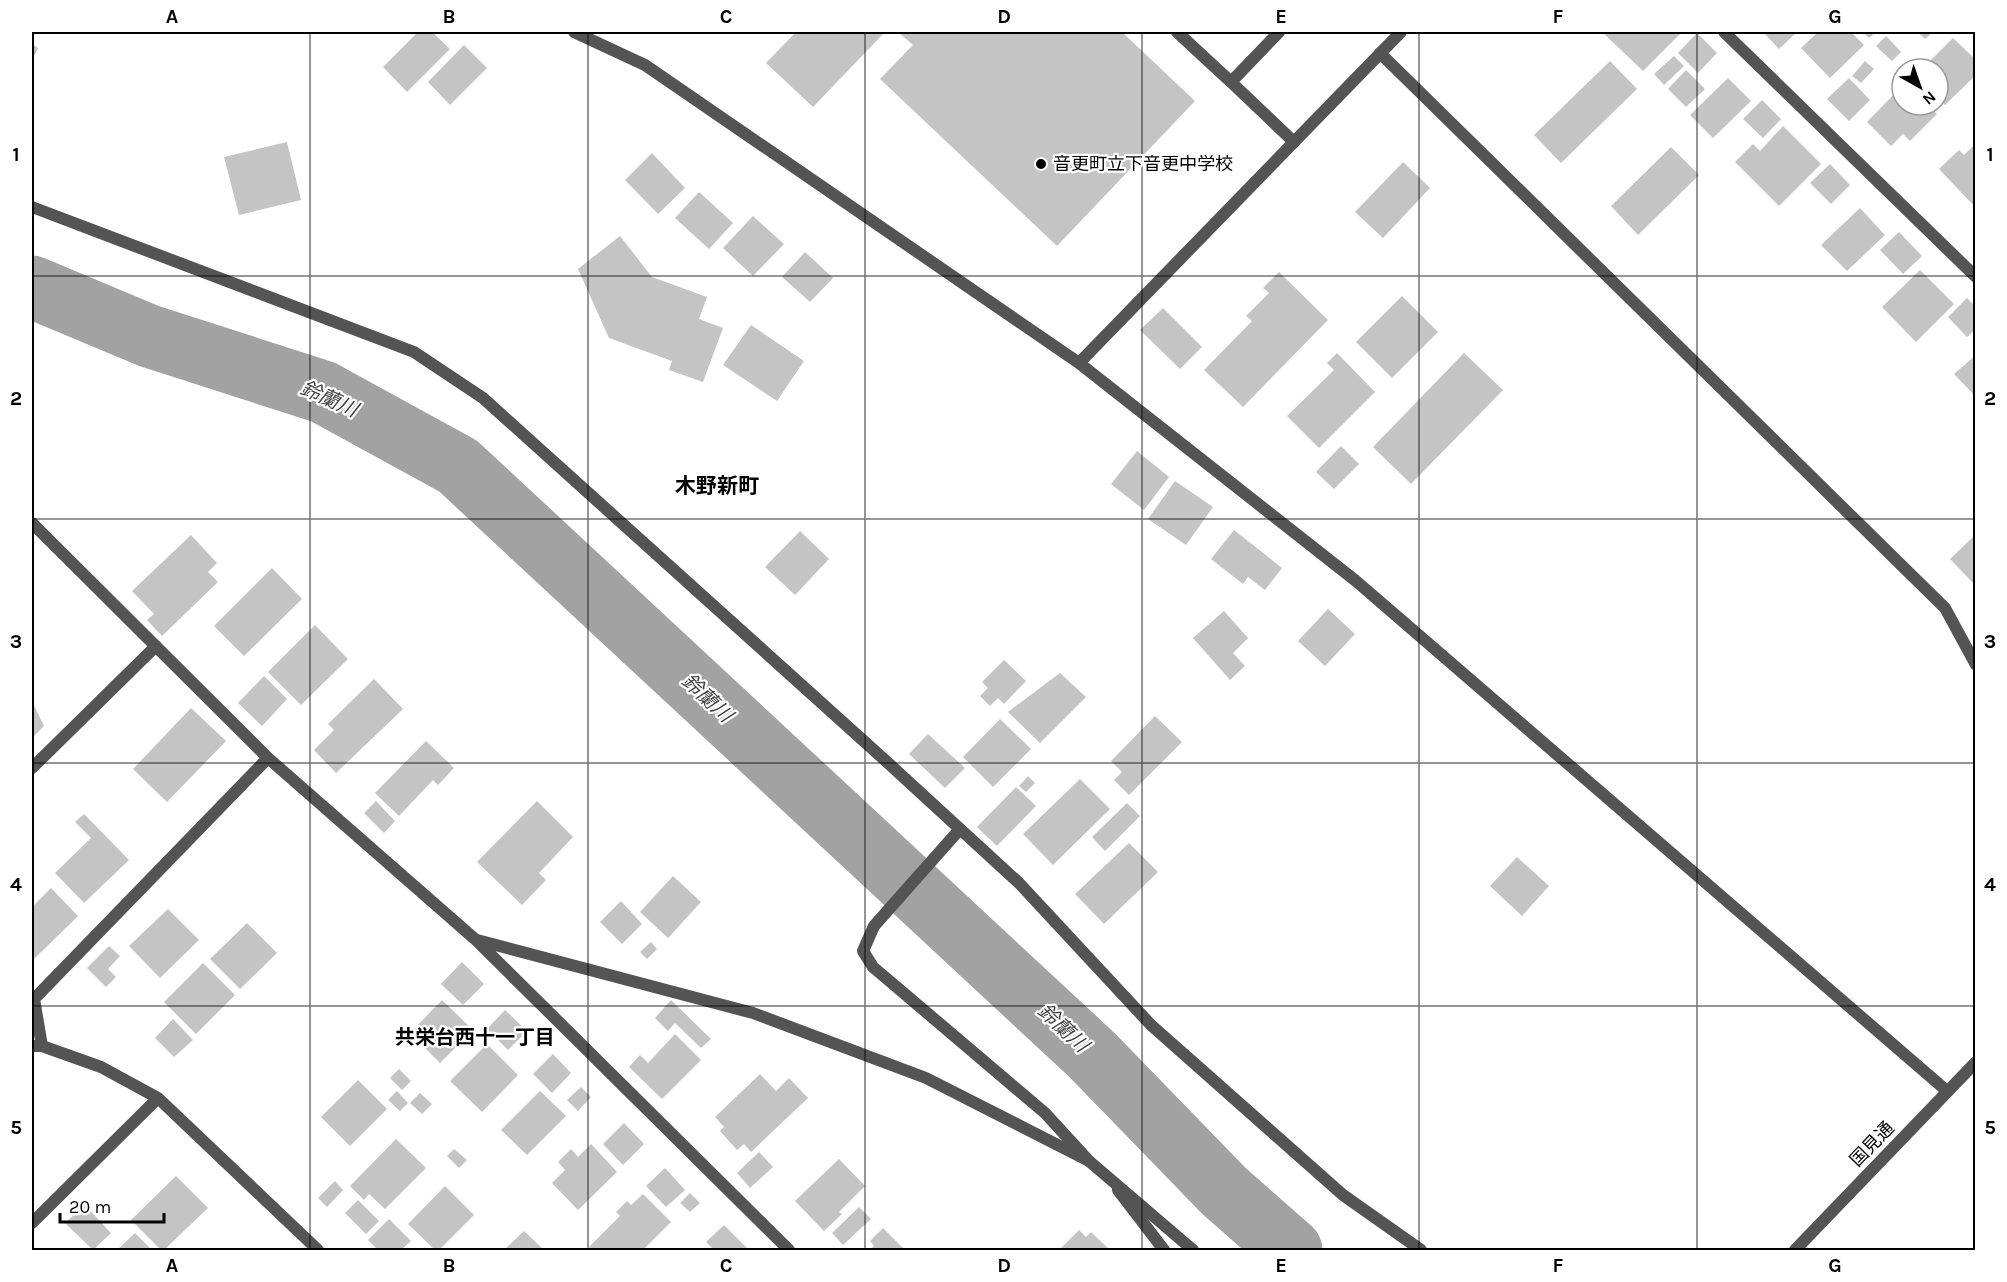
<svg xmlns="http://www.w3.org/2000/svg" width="2007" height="1282" font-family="Karla,'Noto Sans JP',sans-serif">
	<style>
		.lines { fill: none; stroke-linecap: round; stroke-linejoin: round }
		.river { stroke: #a2a2a2; stroke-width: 63 }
		.building { fill: #c4c4c4 }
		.service { stroke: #545454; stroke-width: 12 }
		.minor { stroke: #545454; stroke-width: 12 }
		.tertiary { stroke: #545454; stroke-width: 12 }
		.grid { fill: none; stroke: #000; stroke-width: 1.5; stroke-opacity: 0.55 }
		.poi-dot { fill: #000; stroke: #fff; stroke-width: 2 }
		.labels { text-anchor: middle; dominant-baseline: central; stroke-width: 4.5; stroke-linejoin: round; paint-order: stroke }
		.poi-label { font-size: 18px; fill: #000; stroke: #fff; text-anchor: start }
		.street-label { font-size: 18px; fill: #000; stroke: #fff }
		.water-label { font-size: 20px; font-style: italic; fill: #434343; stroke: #fff }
		.neighbourhood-label { font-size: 20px; font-weight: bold; fill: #000; stroke: #fff }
		.quarter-label { font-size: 21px; font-weight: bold; fill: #000; stroke: #fff }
		.neatline { fill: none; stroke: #000; stroke-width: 2 }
		.grid-label { font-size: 20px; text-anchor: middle; font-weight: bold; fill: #000 }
	</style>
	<rect width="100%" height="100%" fill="#fff"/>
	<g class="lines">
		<path class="river" d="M 32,287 L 149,336 L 323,392 L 458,466 L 1092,1055 L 1224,1191 L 1291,1250"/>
	</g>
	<path class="building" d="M 418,32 L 432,32 L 450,49 L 407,92 L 383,67 Z
		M 796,32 L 885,32 L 813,107 L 766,63 Z
		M 898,32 L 1122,32 L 1195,101 L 1057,246 L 880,79 L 913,45 Z
		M 1602,32 L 1682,32 L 1643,71 Z
		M 1763,32 L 1797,32 L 1779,49 Z
		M 1818,32 L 1851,32 L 1864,45 L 1830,78 L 1801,48 Z
		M 1863,32 L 1876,32 L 1869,38 Z
		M 1918,32 L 1933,32 L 1925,39 Z
		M 1697,33 L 1717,53 L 1698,73 L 1678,53 Z
		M 1886,36 L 1901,52 L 1892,61 L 1876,46 Z
		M 1953,38 L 1976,60 L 1976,75 L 1945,105 L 1938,98 L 1938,69 L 1922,69 Z
		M 32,44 L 38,48 L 32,61 Z
		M 464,45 L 487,68 L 450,105 L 428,82 Z
		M 1674,56 L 1684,66 L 1664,85 L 1654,74 Z
		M 1610,61 L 1637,89 L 1561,163 L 1534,135 Z
		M 1865,61 L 1874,69 L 1861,83 L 1852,76 Z
		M 1686,70 L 1705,89 L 1686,107 L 1668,89 Z
		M 1728,78 L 1751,101 L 1713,138 L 1690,115 Z
		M 1849,78 L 1870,100 L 1849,121 L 1827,99 Z
		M 1902,86 L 1902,105 L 1928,105 L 1937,114 L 1910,141 L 1903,134 L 1891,146 L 1867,122 Z
		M 1762,100 L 1781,119 L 1763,138 L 1743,119 Z
		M 1783,126 L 1821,164 L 1779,206 L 1735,162 L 1753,144 L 1760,151 Z
		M 287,142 L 301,200 L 239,215 L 224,157 Z
		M 1974,145 L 1976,147 L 1976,208 L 1939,169 L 1959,150 L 1964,155 Z
		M 1671,147 L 1699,175 L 1638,235 L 1611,206 Z
		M 652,153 L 685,188 L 658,214 L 625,180 Z
		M 1403,162 L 1430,188 L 1383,238 L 1355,212 Z
		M 1830,164 L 1850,185 L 1831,204 L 1810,183 Z
		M 699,192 L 733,223 L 709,249 L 675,218 Z
		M 1860,208 L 1885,235 L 1847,271 L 1821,245 Z
		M 753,216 L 784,244 L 753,276 L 723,248 Z
		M 1899,232 L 1922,256 L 1903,274 L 1880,250 Z
		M 620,236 L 652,277 L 707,297 L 699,319 L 723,328 L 703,382 L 669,370 L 672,361 L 609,338 L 578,269 Z
		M 805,252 L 833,278 L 810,302 L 782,277 Z
		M 1920,270 L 1954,304 L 1916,342 L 1882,307 Z
		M 1279,272 L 1328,320 L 1243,407 L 1204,370 L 1252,321 L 1246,316 L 1269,293 L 1263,288 Z
		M 1402,296 L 1438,332 L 1392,378 L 1356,342 Z
		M 1967,298 L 1976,307 L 1976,329 L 1967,337 L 1948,317 Z
		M 1163,308 L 1202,347 L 1180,369 L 1140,330 Z
		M 751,325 L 804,361 L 777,401 L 723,365 Z
		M 1337,353 L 1375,392 L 1319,448 L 1287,416 L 1334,370 L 1327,363 Z
		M 1464,353 L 1503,390 L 1411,484 L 1373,447 Z
		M 1976,355 L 1976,397 L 1954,374 Z
		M 1341,446 L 1359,464 L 1334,489 L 1316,472 Z
		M 1137,451 L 1169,477 L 1144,510 L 1111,484 Z
		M 1175,481 L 1213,507 L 1186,545 L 1148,519 Z
		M 1234,530 L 1282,568 L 1265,590 L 1248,577 L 1243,584 L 1211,559 Z
		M 800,531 L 829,559 L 795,595 L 765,567 Z
		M 1976,534 L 1976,586 L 1950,559 Z
		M 191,535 L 217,563 L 208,572 L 218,582 L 162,636 L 147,620 L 154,614 L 132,591 Z
		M 272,568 L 302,599 L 244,656 L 214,626 Z
		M 1328,609 L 1355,634 L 1325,666 L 1298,641 Z
		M 1224,611 L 1248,638 L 1233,653 L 1245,666 L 1230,680 L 1193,638 Z
		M 315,625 L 348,659 L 301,705 L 268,672 Z
		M 1004,660 L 1026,681 L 1004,704 L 998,698 L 990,706 L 980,696 L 988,688 L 982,682 Z
		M 1060,673 L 1086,697 L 1040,743 L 1008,712 Z
		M 264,676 L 287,699 L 262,726 L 238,703 Z
		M 374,679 L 403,709 L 336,773 L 314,750 L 334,730 L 328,724 Z
		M 32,701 L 44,726 L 32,738 Z
		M 191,708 L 226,741 L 167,802 L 133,769 Z
		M 1155,716 L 1182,742 L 1129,795 L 1114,780 L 1122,772 L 1111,761 Z
		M 1000,719 L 1031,749 L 993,787 L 963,757 Z
		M 928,734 L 965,768 L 945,788 L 909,754 Z
		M 426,741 L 454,768 L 438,785 L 433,780 L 399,816 L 375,793 Z
		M 1028,776 L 1035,783 L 1026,792 L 1019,786 Z
		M 1080,779 L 1110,809 L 1053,865 L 1023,834 Z
		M 1016,787 L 1036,806 L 997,846 L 977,827 Z
		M 376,801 L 395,821 L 384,833 L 364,813 Z
		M 537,801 L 573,837 L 539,873 L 546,880 L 522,905 L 477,862 Z
		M 1127,803 L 1140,816 L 1105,851 L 1092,837 Z
		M 84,814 L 129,860 L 84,903 L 55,873 L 91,838 L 75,822 Z
		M 1129,843 L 1158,872 L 1104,924 L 1075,894 Z
		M 1517,857 L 1549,886 L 1522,916 L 1490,886 Z
		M 673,876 L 701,902 L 668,938 L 640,912 Z
		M 51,888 L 78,916 L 32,961 L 32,907 Z
		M 621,901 L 642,924 L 622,944 L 600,922 Z
		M 168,909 L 199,940 L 160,978 L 129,946 Z
		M 247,923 L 277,953 L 240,989 L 210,959 Z
		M 651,942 L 657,949 L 647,959 L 640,952 Z
		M 109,946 L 120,956 L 108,969 L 116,977 L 106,987 L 87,968 Z
		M 462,962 L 484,984 L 463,1005 L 441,984 Z
		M 203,963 L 235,995 L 196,1034 L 164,1002 Z
		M 442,1000 L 473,1030 L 440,1063 L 410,1033 Z
		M 671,1000 L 711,1039 L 701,1048 L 675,1023 L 668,1031 L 655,1018 Z
		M 505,1010 L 527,1031 L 508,1050 L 487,1029 Z
		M 173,1019 L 193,1040 L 174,1057 L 155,1038 Z
		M 675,1034 L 701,1060 L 662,1099 L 629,1067 L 640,1055 L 648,1063 Z
		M 487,1044 L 518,1075 L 482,1112 L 450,1081 Z
		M 553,1054 L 571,1073 L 552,1093 L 533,1074 Z
		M 399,1069 L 411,1081 L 402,1090 L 390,1078 Z
		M 760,1074 L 776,1091 L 789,1078 L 808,1098 L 751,1152 L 744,1144 L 737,1150 L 720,1131 L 724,1127 L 715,1117 Z
		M 358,1080 L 387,1109 L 350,1146 L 321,1117 Z
		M 581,1087 L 591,1097 L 578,1111 L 567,1100 Z
		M 397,1091 L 408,1103 L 400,1111 L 388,1100 Z
		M 540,1091 L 566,1116 L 527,1155 L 501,1130 Z
		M 420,1093 L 432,1104 L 422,1114 L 410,1103 Z
		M 624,1123 L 644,1144 L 623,1165 L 603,1144 Z
		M 396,1139 L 426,1168 L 385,1209 L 369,1194 L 364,1200 L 350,1186 Z
		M 591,1144 L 617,1172 L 578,1210 L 552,1183 L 565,1170 L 558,1162 L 571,1149 L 578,1157 Z
		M 454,1149 L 467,1160 L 459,1168 L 447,1156 Z
		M 759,1152 L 773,1167 L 750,1188 L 737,1173 Z
		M 839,1159 L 865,1186 L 839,1212 L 842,1214 L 824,1231 L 795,1201 Z
		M 665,1168 L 685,1190 L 666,1207 L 646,1186 Z
		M 176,1176 L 208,1208 L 164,1250 L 161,1250 L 131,1220 Z
		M 335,1181 L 343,1190 L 327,1207 L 318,1198 Z
		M 445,1186 L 474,1215 L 439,1250 L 435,1250 L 408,1224 Z
		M 690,1193 L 700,1203 L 690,1212 L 680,1203 Z
		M 643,1194 L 671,1222 L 643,1250 L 593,1250 L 589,1247 L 620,1216 L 616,1212 L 627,1201 L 631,1205 Z
		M 358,1200 L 379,1221 L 366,1234 L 345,1213 Z
		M 85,1205 L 111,1233 L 93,1250 L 65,1223 Z
		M 859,1207 L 871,1219 L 843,1245 L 832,1233 Z
		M 389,1219 L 411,1241 L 401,1250 L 378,1250 L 368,1240 Z
		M 724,1225 L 749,1250 L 714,1250 L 706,1242 Z
		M 883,1228 L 905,1250 L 870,1250 L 874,1246 L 870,1241 Z
		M 1079,1230 L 1086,1237 L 1091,1232 L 1110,1250 L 1059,1250 Z
		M 524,1231 L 544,1250 L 504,1250 Z
		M 135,1233 L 152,1250 L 117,1250 Z"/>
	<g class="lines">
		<path class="service" d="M 1177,32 L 1231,82
			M 1279,32 L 1231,82 L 1294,142
			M 1380,53 L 1945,608 L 1976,665
			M 960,829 L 874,926 L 863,951 L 873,967 L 1045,1113 L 1089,1161
			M 1118,1190 L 1164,1250"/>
		<path class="minor" d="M 1724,32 L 1976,277
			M 32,207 L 414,352 L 483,398 L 887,762 L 1019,883 L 1151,1025 L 1343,1195 L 1421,1250
			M 1079,363 L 1401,32
			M 32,523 L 268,758
			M 32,768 L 156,646
			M 477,940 L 753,1013 L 926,1078 L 1089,1161 L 1193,1250
			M 32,996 L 34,999 L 42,1046
			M 34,999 L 268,758 L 476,940 L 789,1250
			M 32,1046 L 42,1046 L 101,1067 L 158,1098 L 318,1250
			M 32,1223 L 158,1098"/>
		<path class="tertiary" d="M 574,32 L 645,65 L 1079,363 L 1356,581 L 1947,1091
			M 1795,1250 L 1976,1062"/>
	</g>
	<path class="grid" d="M 310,32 L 310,1250M 588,32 L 588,1250M 865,32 L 865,1250M 1142,32 L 1142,1250M 1419,32 L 1419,1250M 1697,32 L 1697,1250M 32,276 L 1976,276M 32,519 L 1976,519M 32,763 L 1976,763M 32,1006 L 1976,1006"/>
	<circle class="poi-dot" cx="1041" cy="164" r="6"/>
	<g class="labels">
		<g class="poi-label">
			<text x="1053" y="164">音更町立下音更中学校</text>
		</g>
		<g class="street-label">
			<text transform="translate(1872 1144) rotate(-46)">国見通</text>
		</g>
		<g class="water-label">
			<text transform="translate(329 399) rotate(24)">鈴蘭川</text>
			<text transform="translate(707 698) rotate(43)">鈴蘭川</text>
			<text transform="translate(1063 1028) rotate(43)">鈴蘭川</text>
		</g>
		<g class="neighbourhood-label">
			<text x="475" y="1037">共栄台西十一丁目</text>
		</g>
		<g class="quarter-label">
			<text x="717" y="486">木野新町</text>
		</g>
	</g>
	<rect width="2007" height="1282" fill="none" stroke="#ffffff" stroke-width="66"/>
	<g transform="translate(1920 87) rotate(140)"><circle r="28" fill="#ffffff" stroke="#999999" stroke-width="1.5"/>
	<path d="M0-4.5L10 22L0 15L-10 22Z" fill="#000000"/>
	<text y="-9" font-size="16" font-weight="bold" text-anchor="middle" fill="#000000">N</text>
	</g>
	<path d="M60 1213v9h104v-9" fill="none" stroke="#000000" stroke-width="3"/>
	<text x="69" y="1213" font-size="18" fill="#000000" stroke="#ffffff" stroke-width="4.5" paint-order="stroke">20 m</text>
	<rect x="33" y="33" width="1941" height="1216" class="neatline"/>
	<g class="grid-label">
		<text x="172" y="23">A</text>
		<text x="449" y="23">B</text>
		<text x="726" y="23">C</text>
		<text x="1004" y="23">D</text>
		<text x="1281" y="23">E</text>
		<text x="1558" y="23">F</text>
		<text x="1835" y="23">G</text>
		<text x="16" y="161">1</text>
		<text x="1990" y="161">1</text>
		<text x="16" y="405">2</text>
		<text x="1990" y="405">2</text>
		<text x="16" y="648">3</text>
		<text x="1990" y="648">3</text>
		<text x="16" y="891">4</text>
		<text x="1990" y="891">4</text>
		<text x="16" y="1134">5</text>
		<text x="1990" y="1134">5</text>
		<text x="172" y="1272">A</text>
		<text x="449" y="1272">B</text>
		<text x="726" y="1272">C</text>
		<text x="1004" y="1272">D</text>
		<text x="1281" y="1272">E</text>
		<text x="1558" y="1272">F</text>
		<text x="1835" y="1272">G</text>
	</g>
</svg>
